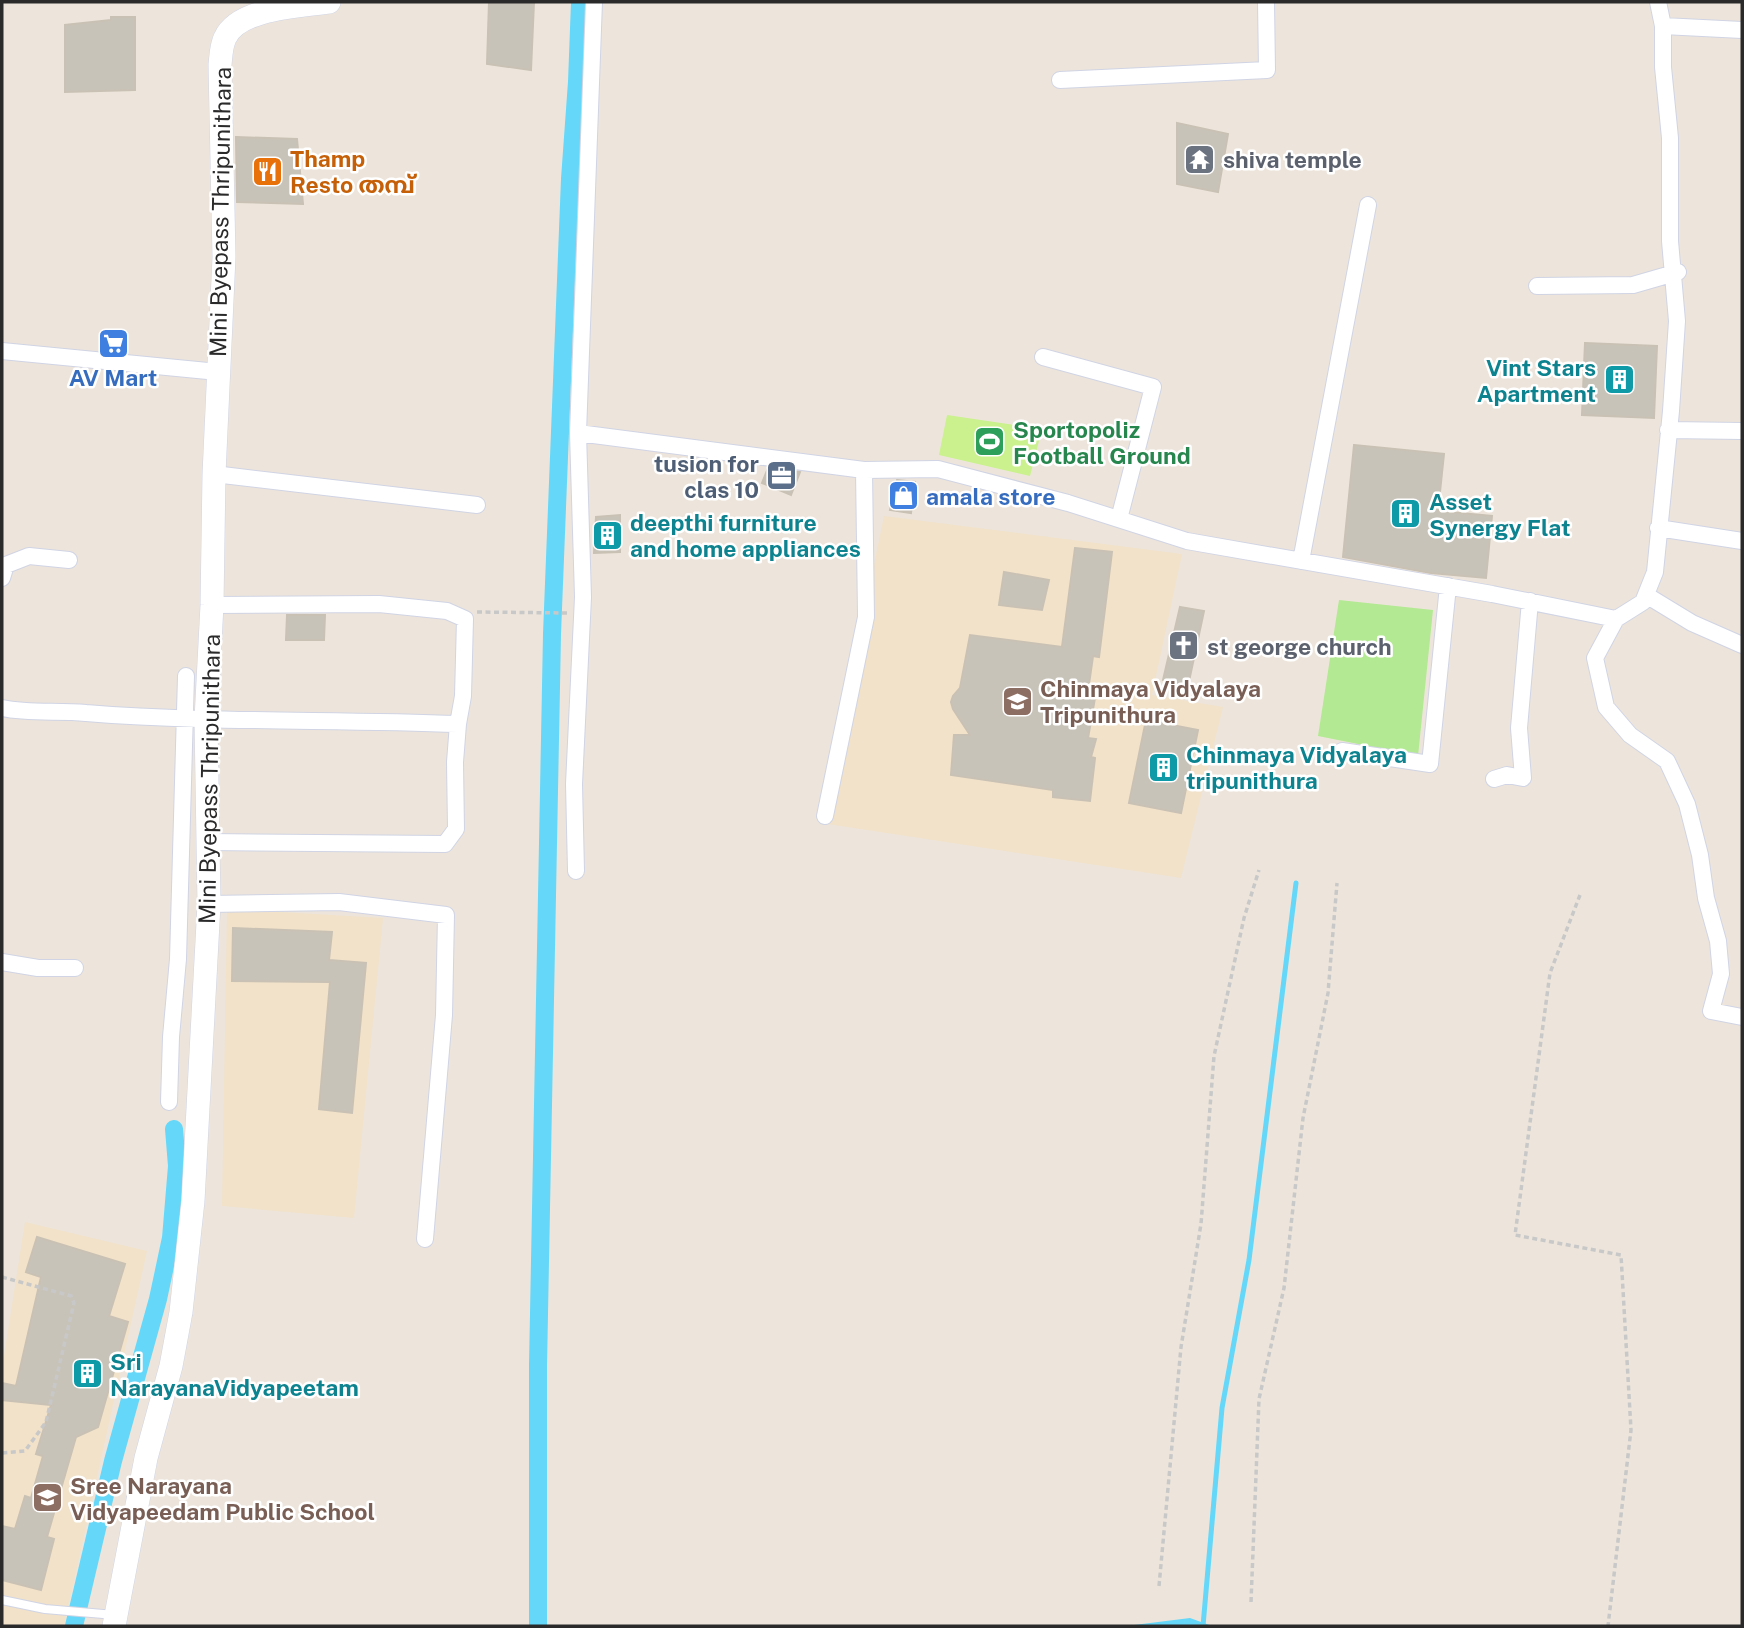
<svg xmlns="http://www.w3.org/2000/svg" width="1744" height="1628" font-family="'Public Sans','Noto Sans Malayalam',sans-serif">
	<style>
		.education { fill: #f1e2c9 }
		.green { fill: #b3e992 }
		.pitch { fill: #caf18d }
		.water { fill: #65d7f8 }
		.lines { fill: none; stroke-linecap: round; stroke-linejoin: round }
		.stream { stroke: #65d7f8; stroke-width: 5 }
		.canal { stroke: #65d7f8; stroke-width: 18 }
		.building { fill: #c8c3b9; stroke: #c9c1b4; stroke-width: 2 }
		.lane-casing { stroke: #d0d4e4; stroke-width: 10 }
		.street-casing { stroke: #d0d4e4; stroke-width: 18 }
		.secondary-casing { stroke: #d0d4e4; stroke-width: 24 }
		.path { stroke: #c8c8c8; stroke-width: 3.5; stroke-dasharray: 5 3.5; stroke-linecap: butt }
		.lane { stroke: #fff; stroke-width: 8 }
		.street { stroke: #fff; stroke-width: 16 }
		.secondary { stroke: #fff; stroke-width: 23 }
		.labels { text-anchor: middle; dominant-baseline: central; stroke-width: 5; stroke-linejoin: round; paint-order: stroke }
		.food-label { font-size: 23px; font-weight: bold; fill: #c56008; stroke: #fff; text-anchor: start }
		.worship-label { font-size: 23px; font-weight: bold; fill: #5b616d; stroke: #fff; text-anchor: start }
		.street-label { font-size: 23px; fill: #2a2a2a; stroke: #fff }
		.culture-label { font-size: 23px; font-weight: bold; fill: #0d838f; stroke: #fff; text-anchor: start }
		.shop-label { font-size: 23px; font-weight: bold; fill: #366cbe; stroke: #fff }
		.leisure-label { font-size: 23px; font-weight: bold; fill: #27864d; stroke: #fff; text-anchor: start }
		.service-label { font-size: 23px; font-weight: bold; fill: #4e5e75; stroke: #fff; text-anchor: end }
		.education-label { font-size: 23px; font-weight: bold; fill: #785e54; stroke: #fff; text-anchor: start }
	</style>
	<rect width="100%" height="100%" fill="#ede5db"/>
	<path class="education" d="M 884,516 L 1182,554 L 1152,695 L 1223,707 L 1181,878 L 821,823 Z
		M 227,909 L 383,918 L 354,1218 L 222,1206 Z
		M 25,1222 L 147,1251 L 64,1626 L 2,1626 L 2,1369 Z"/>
	<path class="green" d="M 1339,600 L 1433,610 L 1418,756 L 1318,736 Z"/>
	<path class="pitch" d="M 947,415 L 1042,429 L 1030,476 L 939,455 Z"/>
	<path class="water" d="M 1190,1618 L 1212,1626 L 1126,1626 Z"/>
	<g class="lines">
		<path class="stream" d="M 1203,1626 L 1222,1408 L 1249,1260 L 1296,883"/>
		<path class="canal" d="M 74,1626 L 113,1461 L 158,1299 L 171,1238 L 177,1166 L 174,1129
			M 538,1626 L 538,1366 L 552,634 L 570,179 L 577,82 L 580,2"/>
	</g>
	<path class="building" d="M 489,2 L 534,2 L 531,70 L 487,64 Z
		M 111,17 L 135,17 L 135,90 L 65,92 L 65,25 L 111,20 Z
		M 1177,123 L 1228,134 L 1218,192 L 1177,184 Z
		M 236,137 L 297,139 L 303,204 L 237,202 Z
		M 1585,343 L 1657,346 L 1654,418 L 1582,415 Z
		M 1354,445 L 1444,454 L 1438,511 L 1492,516 L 1486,578 L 1431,573 L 1343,557 Z
		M 768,468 L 800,472 L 791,495 L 762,483 Z
		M 897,480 L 915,482 L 911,513 L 890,510 Z
		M 620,515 L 620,552 L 594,553 L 596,517 Z
		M 1075,548 L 1112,552 L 1099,657 L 1093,656 L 1088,691 L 1096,692 L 1088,738 L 1096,739 L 1091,757 L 1095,758 L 1090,801 L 1053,797 L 1053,790 L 951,775 L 954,735 L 970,735 L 953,709 L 951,702 L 953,696 L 960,688 L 970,635 L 1062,647 Z
		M 1004,572 L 1049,580 L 1042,610 L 999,605 Z
		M 1180,607 L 1204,611 L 1188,686 L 1163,680 Z
		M 287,615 L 325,615 L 324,640 L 286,640 Z
		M 1146,720 L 1198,730 L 1181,813 L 1129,803 Z
		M 233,928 L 332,932 L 329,960 L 366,963 L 352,1113 L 319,1109 L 330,982 L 232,981 Z
		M 37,1237 L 125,1264 L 109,1316 L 128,1322 L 98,1427 L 76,1437 L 47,1537 L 54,1539 L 41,1590 L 2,1580 L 2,1526 L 15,1529 L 25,1496 L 31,1498 L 43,1456 L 36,1454 L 51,1405 L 2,1400 L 2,1383 L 16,1386 L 41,1277 L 26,1272 Z"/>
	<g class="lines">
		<defs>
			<path id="lane" d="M 2,1600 L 45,1609 L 115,1615"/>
			<path id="street" d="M 594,2 L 578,433 L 864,470 L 938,469 L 1068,503 L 1187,541 L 1492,594 L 1616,619
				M 1658,2 L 1663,26 L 1742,30
				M 1663,26 L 1663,67 L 1670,138 L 1670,241 L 1677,321 L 1671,411 L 1655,572 L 1643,602 L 1616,619 L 1595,658 L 1606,707 L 1630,735 L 1667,761 L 1687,804 L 1700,855 L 1706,898 L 1718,941 L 1721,974 L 1711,1011 L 1742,1017
				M 1060,80 L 1267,70 L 1266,2
				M 1537,286 L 1633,285 L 1678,272
				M 2,351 L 218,372
				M 1043,357 L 1153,387 L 1119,519
				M 1668,430 L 1742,431
				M 214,474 L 477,505
				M 1658,528 L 1742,541
				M 1301,561 L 1368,205
				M 2,578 L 6,565 L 29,556 L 69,560
				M 1646,595 L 1692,623 L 1742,645
				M 2,708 C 30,714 58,710 86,713 C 210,723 334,719 458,724 L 463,696 L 465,619 L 447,611 L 379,604 L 212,605
				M 1342,751 L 1430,764 L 1448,586
				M 1494,779 L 1507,775 L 1523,778 L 1519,728 L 1530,601
				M 825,816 L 866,617 L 864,470
				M 207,842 L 445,844 L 456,829 L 455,762 L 458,724
				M 576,871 L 574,784 L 583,597 L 578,433
				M 209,904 L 339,902 L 446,915 L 444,1015 L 425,1239
				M 2,962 L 38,968 L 75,968
				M 169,1102 L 171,1037 L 178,959 L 186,676"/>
			<path id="secondary" d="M 114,1626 L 146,1458 L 171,1366 L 181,1312 L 193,1201 L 209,904 L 206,719 L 212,605 L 214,474 L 224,257 L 220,65 C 221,56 221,46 225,38 C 238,8 301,6 329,2"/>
		</defs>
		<use href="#lane" class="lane-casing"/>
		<use href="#street" class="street-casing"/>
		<use href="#secondary" class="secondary-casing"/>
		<path class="path" d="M 477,612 L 568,613
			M 1580,895 L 1550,973 L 1515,1235 L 1621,1255 L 1631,1430 L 1608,1626
			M 2,1277 L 71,1296 L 74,1303 L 46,1422 L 25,1451 L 2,1453
			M 1159,1586 L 1181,1347 L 1201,1224 L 1214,1056 L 1244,918 L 1259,870
			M 1251,1602 L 1259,1399 L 1284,1288 L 1303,1118 L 1328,993 L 1337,883"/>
		<use href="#lane" class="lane"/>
		<use href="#street" class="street"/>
		<use href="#secondary" class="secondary"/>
	</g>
	<defs>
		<symbol id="temple-square" viewBox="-11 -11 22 22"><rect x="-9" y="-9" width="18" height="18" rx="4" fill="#6b7280" stroke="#fff"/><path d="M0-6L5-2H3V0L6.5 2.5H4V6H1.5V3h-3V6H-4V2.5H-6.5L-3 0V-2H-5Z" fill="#fff"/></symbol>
		<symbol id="restaurant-square" viewBox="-11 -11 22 22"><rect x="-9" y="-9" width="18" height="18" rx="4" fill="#e8710a" stroke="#fff"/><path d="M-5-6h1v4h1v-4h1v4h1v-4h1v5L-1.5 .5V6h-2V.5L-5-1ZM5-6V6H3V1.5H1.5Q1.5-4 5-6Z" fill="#fff"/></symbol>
		<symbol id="supermarket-square" viewBox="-11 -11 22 22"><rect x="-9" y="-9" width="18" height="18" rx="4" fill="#3f7fe0" stroke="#fff"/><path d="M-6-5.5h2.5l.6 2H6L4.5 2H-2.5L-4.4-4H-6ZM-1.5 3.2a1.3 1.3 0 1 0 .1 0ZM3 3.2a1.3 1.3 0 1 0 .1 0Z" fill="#fff"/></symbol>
		<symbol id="building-square" viewBox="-11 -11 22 22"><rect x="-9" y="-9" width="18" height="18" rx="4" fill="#0f9aa8" stroke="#fff"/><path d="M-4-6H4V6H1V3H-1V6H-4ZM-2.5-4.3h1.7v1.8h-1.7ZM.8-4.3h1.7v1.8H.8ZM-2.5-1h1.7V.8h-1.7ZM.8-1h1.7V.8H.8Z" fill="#fff"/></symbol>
		<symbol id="stadium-square" viewBox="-11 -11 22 22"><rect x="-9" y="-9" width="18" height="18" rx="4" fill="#2e9e5b" stroke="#fff"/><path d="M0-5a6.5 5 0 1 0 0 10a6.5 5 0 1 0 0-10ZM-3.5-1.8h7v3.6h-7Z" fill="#fff"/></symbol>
		<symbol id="office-square" viewBox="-11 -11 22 22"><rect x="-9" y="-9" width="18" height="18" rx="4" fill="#5c6f8a" stroke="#fff"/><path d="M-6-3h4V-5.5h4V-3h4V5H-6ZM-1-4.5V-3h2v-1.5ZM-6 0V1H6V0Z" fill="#fff"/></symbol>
		<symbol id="shop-square" viewBox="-11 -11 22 22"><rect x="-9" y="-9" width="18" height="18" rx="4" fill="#3f7fe0" stroke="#fff"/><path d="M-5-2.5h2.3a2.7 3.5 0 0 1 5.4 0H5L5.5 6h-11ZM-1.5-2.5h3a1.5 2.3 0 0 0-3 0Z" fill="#fff"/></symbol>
		<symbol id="church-square" viewBox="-11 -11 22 22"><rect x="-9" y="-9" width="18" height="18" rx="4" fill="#6b7280" stroke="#fff"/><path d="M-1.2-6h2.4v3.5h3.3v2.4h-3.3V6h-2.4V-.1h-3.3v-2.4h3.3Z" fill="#fff"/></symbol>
		<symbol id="school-square" viewBox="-11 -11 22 22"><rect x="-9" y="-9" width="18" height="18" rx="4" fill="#8d6e63" stroke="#fff"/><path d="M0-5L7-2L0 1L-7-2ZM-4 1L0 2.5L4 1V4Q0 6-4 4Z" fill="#fff"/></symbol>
	</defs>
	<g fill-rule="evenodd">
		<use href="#temple-square" x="1182" y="142" width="35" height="35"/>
		<use href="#restaurant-square" x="250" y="154" width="35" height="35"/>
		<use href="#supermarket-square" x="96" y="326" width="35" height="35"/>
		<use href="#building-square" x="1602" y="362" width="35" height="35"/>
		<use href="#stadium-square" x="972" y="424" width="35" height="35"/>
		<use href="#office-square" x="764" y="458" width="35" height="35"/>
		<use href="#shop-square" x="886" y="478" width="35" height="35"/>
		<use href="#building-square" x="1388" y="496" width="35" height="35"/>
		<use href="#building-square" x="590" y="518" width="35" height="35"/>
		<use href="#church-square" x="1166" y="628" width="35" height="35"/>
		<use href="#school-square" x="1000" y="684" width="35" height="35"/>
		<use href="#building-square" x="1146" y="750" width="35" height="35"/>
		<use href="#building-square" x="70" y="1356" width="35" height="35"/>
		<use href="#school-square" x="30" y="1480" width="35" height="35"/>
	</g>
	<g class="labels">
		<g class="food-label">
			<text x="290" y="158">Thamp<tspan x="290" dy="26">Resto തമ്പ്</tspan></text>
		</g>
		<g class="worship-label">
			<text x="1223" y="159">shiva temple</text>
			<text x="1207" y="646">st george church</text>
		</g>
		<g class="street-label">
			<text transform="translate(220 212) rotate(-89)">Mini Byepass Thripunithara</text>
			<text transform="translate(209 779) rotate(-89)">Mini Byepass Thripunithara</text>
		</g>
		<g class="culture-label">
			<text x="1596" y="367" text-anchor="end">Vint Stars<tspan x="1596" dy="26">Apartment</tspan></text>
			<text x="1429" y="501">Asset<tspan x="1429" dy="26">Synergy Flat</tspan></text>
			<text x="630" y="522">deepthi furniture<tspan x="630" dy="26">and home appliances</tspan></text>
			<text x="1186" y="754">Chinmaya Vidyalaya<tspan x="1186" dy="26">tripunithura</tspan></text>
			<text x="110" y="1361">Sri<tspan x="110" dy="26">NarayanaVidyapeetam</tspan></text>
		</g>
		<g class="shop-label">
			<text x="113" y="377">AV Mart</text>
			<text x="926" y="496" text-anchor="start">amala store</text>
		</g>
		<g class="leisure-label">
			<text x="1013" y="429">Sportopoliz<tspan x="1013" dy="26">Football Ground</tspan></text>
		</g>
		<g class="service-label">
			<text x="759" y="463">tusion for<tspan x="759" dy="26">clas 10</tspan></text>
		</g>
		<g class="education-label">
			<text x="1040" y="688">Chinmaya Vidyalaya<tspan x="1040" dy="26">Tripunithura</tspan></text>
			<text x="70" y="1485">Sree Narayana<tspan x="70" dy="26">Vidyapeedam Public School</tspan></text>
		</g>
	</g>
	<rect width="1744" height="1628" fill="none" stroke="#2a2a2a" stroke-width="7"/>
</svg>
